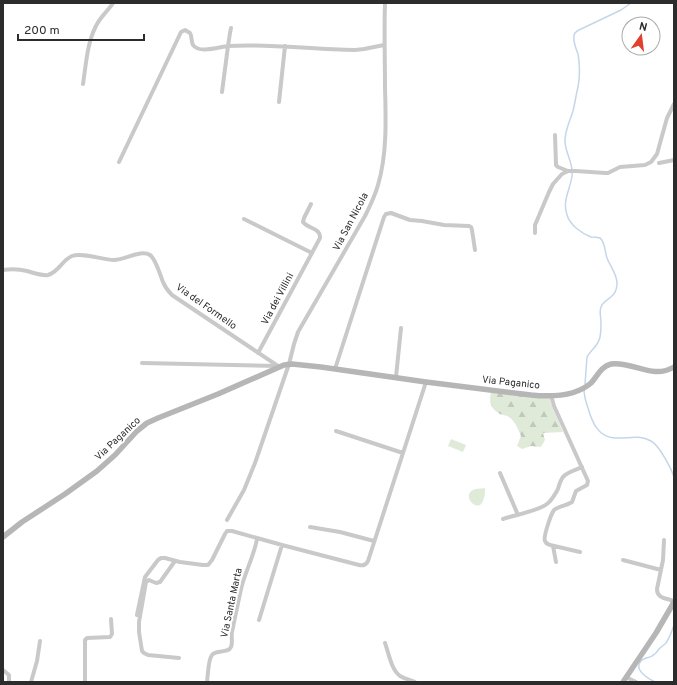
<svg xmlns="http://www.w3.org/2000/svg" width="677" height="685" font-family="Overpass,sans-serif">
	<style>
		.green { fill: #e0ead9 }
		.forest { fill: url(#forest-firs) }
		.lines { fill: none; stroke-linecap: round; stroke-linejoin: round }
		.stream { stroke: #c5d6ea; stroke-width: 1.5 }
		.street { stroke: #c9c9c9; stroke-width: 4 }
		.secondary { stroke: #b6b6b6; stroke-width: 5.5 }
		.labels { text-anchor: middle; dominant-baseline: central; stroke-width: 4; stroke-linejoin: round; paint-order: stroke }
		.street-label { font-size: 10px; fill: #2c2c2c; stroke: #fff }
	</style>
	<defs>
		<pattern id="forest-firs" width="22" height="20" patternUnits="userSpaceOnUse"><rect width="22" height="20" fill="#e0ead9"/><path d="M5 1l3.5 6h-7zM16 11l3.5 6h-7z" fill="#c0c9ba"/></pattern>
	</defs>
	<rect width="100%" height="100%" fill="#fff"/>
	<path class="green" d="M 451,439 L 466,445 L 463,452 L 448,446 Z
		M 485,488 C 485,492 485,497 483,501 C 478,514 461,496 473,490 C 476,488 482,489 485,488 Z"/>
	<path class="forest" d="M 491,392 L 550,398 L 551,404 L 563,432 L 543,433 L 545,440 L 541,447 L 531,446 L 522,449 L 517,446 L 521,436 C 518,429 515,421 509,417 C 506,415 502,415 500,414 C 490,408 489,402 491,392 Z"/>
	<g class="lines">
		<path class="stream" d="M 585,384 L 587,357 C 591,349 598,347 600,337 C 601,332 601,327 601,322 C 601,317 599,312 601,307 C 604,298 617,299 617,283 C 617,274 610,266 607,258 C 605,253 605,241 600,238 C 597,237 594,237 591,237 C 581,233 570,225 567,215 C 562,201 570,190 572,176 C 574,164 565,153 565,141 C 565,130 570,121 573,111 C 575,103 576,95 578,87 C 580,76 580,65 578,54 C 576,49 573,42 574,36 C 574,33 577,31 579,30 L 621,10 L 631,3
			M 584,390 C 584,396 586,402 588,408 C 592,422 598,437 615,438 C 628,439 638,434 651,441 C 659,445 671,468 674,477
			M 655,682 C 649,679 633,670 641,661 C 643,658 649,658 652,656 C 656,654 657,652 659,649 C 661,647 664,645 666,643 C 670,637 672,631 674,625"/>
		<path class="street" d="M 83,84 C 86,65 87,43 96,26 C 100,17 108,11 113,3
			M 222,92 L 228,46 C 270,43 312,50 355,50 L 364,49 L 384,45
			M 279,102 L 285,46
			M 555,135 L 556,165 L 558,167 L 568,171
			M 119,162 L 181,32 L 185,30 L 190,33 C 192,36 191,41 193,45 C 199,54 219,47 228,46 L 230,33 L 231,28
			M 659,163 L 674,160
			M 244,219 L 312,253
			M 535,233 L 535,225 L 549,192 L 553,184 L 562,174 L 568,171 L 576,171 L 605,173 L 608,173 L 620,167 L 645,165 L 651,162 L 657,154 L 667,118 L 674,104
			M 3,270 C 11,269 19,269 27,271 C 34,273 41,276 48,275 C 59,272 62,260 72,256 C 82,252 103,260 114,260 C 125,260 141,249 150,255 C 156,259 160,275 163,282 C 165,287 168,291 172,295 L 278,366
			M 258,353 L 320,238 C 321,228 308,229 303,222 L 304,218 L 311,204
			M 142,363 L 278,366
			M 335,369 L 384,217 L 386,214 L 391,213 L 410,220 L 422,221 L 444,225 L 469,226 L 471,227 L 472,230 L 475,250
			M 396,377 L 401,328
			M 551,395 L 554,406 L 588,481 L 587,485 L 576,491 L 572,502 C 566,506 559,506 554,510 C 551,514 543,537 545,541 C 546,544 548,544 550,545 L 580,552
			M 336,431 L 403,453
			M 500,473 L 518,515
			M 503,519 C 515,515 538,511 547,504 C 552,500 555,494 558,489 C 559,485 560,481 563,477 C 567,472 576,470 582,467
			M 227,520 L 244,490 L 255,463 L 289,364 L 294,344 L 298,332 L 365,216 C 370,206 375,196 378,185 C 387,155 386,120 385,88 C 385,60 384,31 385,3
			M 310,527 L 340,532 L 374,541
			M 664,540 L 663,560 L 657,589 C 657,599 666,598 674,601
			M 553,546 L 556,562
			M 623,560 L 661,570
			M 175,561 L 160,582 L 156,583 L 149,580 L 146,582 L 139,622 L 139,632 L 142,651 L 144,653 L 148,655 L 179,658
			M 137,615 L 145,577 L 158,560 L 161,558 L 165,558 L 180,562 L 203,565 L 208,565 L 212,560 L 225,534 L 227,531 L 232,531 L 282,545 L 359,565 C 363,566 366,565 368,561 L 426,382
			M 259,620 L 282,545
			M 385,643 C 389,654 391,669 400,676 C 405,679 410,680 415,682
			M 3,670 L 9,675 L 9,682
			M 626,677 L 636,682
			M 31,682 L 37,661 L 40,641
			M 85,682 L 85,640 L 87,638 L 110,637 L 112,634 L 111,619
			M 207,682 C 208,675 208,660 212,655 C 216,649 228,654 231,647 C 233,643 231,636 232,632 C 235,617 238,603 241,589 C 245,572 254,556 257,539"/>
		<path class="secondary" d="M 3,537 L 22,522 L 65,494 L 97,471 L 115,455 L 137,431 L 147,423 L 158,418 L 218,394 L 284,365 L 292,364 L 321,367 L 426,382 L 531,395 C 551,397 575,397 591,383 C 597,377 601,366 611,364 C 633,361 652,380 674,367
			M 623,682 L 656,633 L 674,602"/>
	</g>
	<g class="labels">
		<g class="street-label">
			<text transform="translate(351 222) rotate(-62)">Via San Nicola</text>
			<text transform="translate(278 299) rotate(-62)">Via dei Villini</text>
			<text transform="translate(206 307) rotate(35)">Via del Formello</text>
			<text transform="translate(511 383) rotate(6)">Via Paganico</text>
			<text transform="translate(118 439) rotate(-43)">Via Paganico</text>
			<text transform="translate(232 603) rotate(-78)">Via Santa Marta</text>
		</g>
	</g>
	<rect width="677" height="685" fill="none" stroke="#2c2c2c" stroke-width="8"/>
	<g transform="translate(641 36) rotate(14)"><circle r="19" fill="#ffffff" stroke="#ababab"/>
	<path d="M0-3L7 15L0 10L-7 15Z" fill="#e2402f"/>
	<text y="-6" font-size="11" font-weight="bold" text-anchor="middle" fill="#2c2c2c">N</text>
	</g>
	<path d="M18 34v6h126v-6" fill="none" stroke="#2c2c2c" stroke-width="2"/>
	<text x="24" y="34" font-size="12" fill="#2c2c2c" stroke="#ffffff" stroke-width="3" paint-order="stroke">200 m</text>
</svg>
